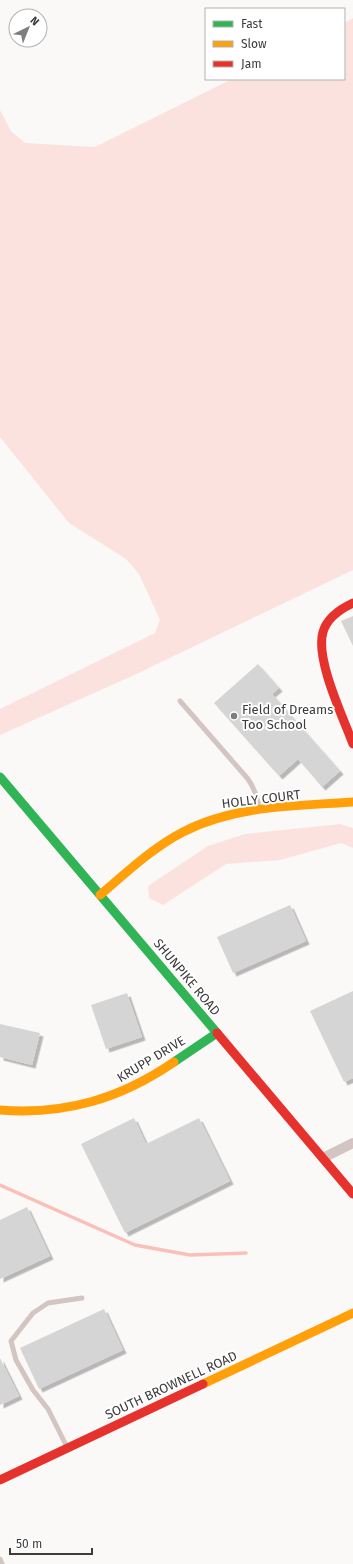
<svg xmlns="http://www.w3.org/2000/svg" width="353" height="1564" font-family="'Fira Sans',sans-serif">
	<style>
		.green { fill: #fce2de }
		.lines { fill: none; stroke-linecap: round; stroke-linejoin: round }
		.stream { stroke: #f9c0b8; stroke-width: 3.5 }
		.building { fill: #d6d5d5; filter: url(#shadow) }
		.lane { stroke: #d3c5c2; stroke-width: 5 }
		.street { stroke: #d3c5c2; stroke-width: 10 }
		.fast { stroke: #30b455; stroke-width: 9 }
		.slow { stroke: #ff9f0a; stroke-width: 9 }
		.jam { stroke: #e5322d; stroke-width: 9 }
		.poi-dot { fill: #807d7d; stroke: #fff; stroke-width: 1.5 }
		.labels { text-anchor: middle; dominant-baseline: central; stroke-width: 4; stroke-linejoin: round; paint-order: stroke }
		.poi-label { font-size: 13px; fill: #3d3b3b; stroke: #fff; text-anchor: start }
		.street-label { font-size: 13px; fill: #3d3b3b; stroke: #fff }
	</style>
	<defs>
		<filter id="shadow"><feDropShadow dx="3.5" dy="3.5" stdDeviation="0" flood-color="#0004"/></filter>
	</defs>
	<rect width="100%" height="100%" fill="#fbf8f8"/>
	<path class="green" d="M 353,18 L 353,570 L 130,677 L 0,735 L 0,709 L 155,633 L 160,620 L 139,574 L 126,559 L 69,523 L 0,437 L 0,110 L 11,131 L 25,143 L 95,147 L 232,79 L 344,79 L 344,23 Z
		M 340,824 L 353,828 L 353,848 L 341,843 L 280,860 L 226,864 L 163,905 L 149,898 L 148,886 L 208,846 L 245,834 Z"/>
	<g class="lines">
		<path class="stream" d="M 0,1185 L 135,1245 L 190,1255 L 246,1253"/>
	</g>
	<path class="building" d="M 353,616 L 353,646 L 341,621 Z
		M 258,664 L 279,688 L 272,694 L 340,771 L 322,787 L 298,759 L 279,776 L 214,703 Z
		M 290,905 L 306,941 L 233,973 L 217,937 Z
		M 353,991 L 353,1078 L 344,1082 L 310,1011 Z
		M 127,993 L 142,1037 L 106,1049 L 91,1005 Z
		M 0,1024 L 40,1033 L 32,1065 L 0,1057 Z
		M 134,1118 L 146,1144 L 199,1118 L 230,1181 L 125,1233 L 81,1144 Z
		M 27,1207 L 50,1256 L 0,1279 L 0,1220 Z
		M 104,1309 L 123,1350 L 39,1389 L 20,1348 Z
		M 0,1358 L 19,1396 L 0,1405 Z"/>
	<g class="lines">
		<path class="lane" d="M 180,701 L 248,779 C 254,788 258,797 259,809
			M 67,1447 L 48,1409 L 33,1390 L 16,1360 L 11,1341 L 33,1313 L 48,1303 L 82,1298
			M 0,1559 L 2,1564"/>
		<path class="street" d="M 323,1158 L 353,1143"/>
		<path class="fast" d="M 0,777 L 217,1033
			M 174,1062 L 217,1033"/>
		<path class="slow" d="M 100,895 C 126,873 152,848 183,832 C 235,805 296,806 353,802
			M 0,1110 C 65,1115 120,1099 174,1062
			M 203,1384 L 353,1313"/>
		<path class="jam" d="M 353,603 C 340,609 327,618 323,632 C 315,659 343,717 353,744
			M 217,1033 L 353,1194
			M 0,1480 L 203,1384"/>
	</g>
	<circle class="poi-dot" cx="234" cy="716" r="4"/>
	<g class="labels">
		<g class="poi-label">
			<text x="242" y="709">Field of Dreams<tspan x="242" dy="15">Too School</tspan></text>
		</g>
		<g class="street-label">
			<text transform="translate(261 799) rotate(-7)">HOLLY COURT</text>
			<text transform="translate(187 977) rotate(50)">SHUNPIKE ROAD</text>
			<text transform="translate(151 1059) rotate(-31)">KRUPP DRIVE</text>
			<text transform="translate(171 1385) rotate(-25)">SOUTH BROWNELL ROAD</text>
		</g>
	</g>
	<rect x="205" y="8" width="140" height="72" fill="#ffffff" stroke="#b1b1b1"/>
	<rect x="213" y="21" width="20" height="6" fill="#30b455" stroke="#b1b1b1"/>
	<text x="241" y="28" font-size="12" fill="#3d3b3b">Fast</text>
	<rect x="213" y="41" width="20" height="6" fill="#ff9f0a" stroke="#b1b1b1"/>
	<text x="241" y="48" font-size="12" fill="#3d3b3b">Slow</text>
	<rect x="213" y="61" width="20" height="6" fill="#e5322d" stroke="#b1b1b1"/>
	<text x="241" y="68" font-size="12" fill="#3d3b3b">Jam</text>
	<g transform="translate(28 28) rotate(43)"><circle r="19" fill="#ffffff" stroke="#b1b1b1"/>
	<path d="M0-3L7 15L0 10L-7 15Z" fill="#807d7d"/>
	<text y="-6" font-size="11" font-weight="bold" text-anchor="middle" fill="#3d3b3b">N</text>
	</g>
	<path d="M10 1548v6h82v-6" fill="none" stroke="#3d3b3b" stroke-width="2"/>
	<text x="16" y="1548" font-size="12" fill="#3d3b3b" stroke="#ffffff" stroke-width="3" paint-order="stroke">50 m</text>
</svg>
